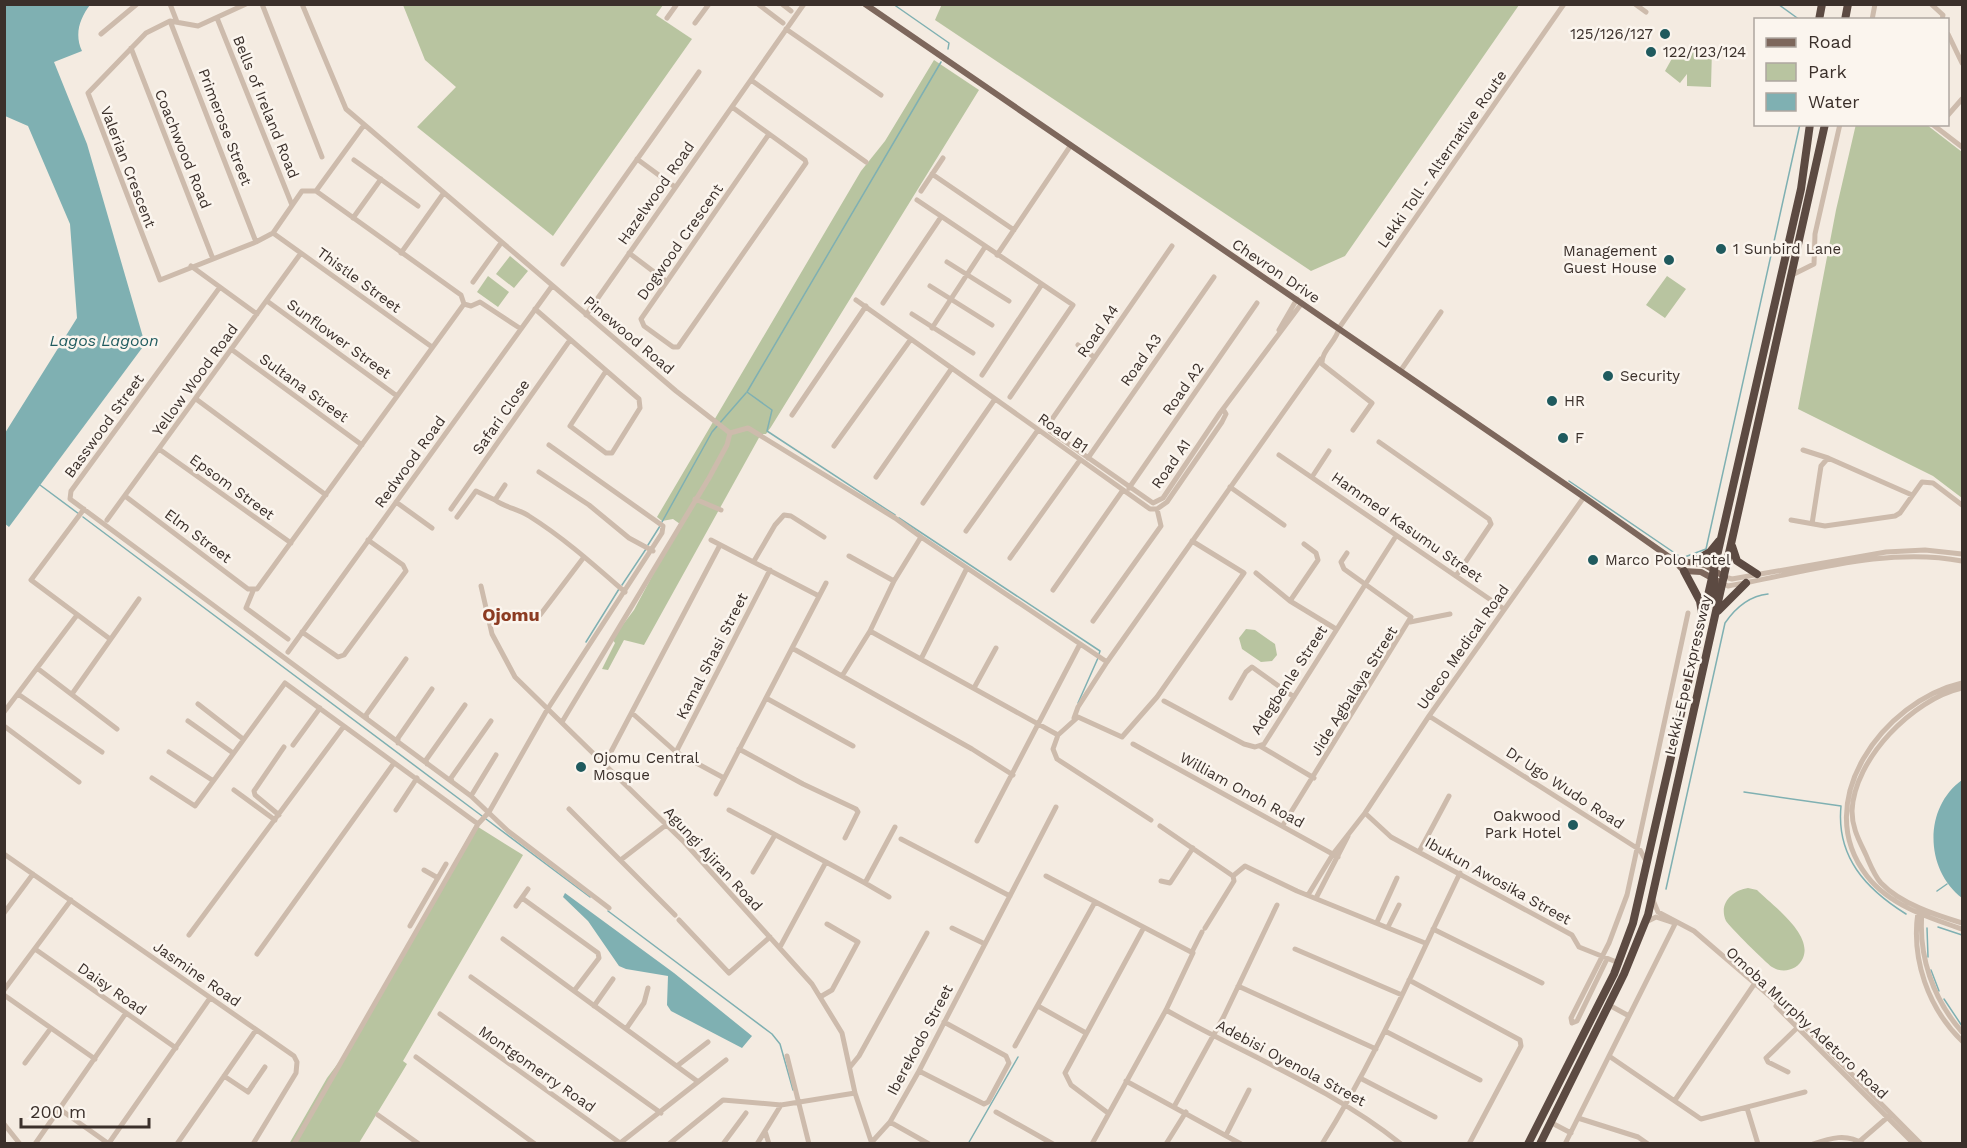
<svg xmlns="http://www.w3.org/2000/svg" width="1967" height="1148" font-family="'Work Sans',sans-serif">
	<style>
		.green { fill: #b8c4a0 }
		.water { fill: #7fb0b2 }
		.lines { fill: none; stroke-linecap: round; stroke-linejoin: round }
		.stream { stroke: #7fb0b2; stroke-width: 1.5 }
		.minor { stroke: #cdbbac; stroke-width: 5 }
		.major { stroke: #7d675c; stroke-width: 6 }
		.highway { stroke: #5c4a42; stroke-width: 8 }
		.poi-dot { fill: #1f5a5e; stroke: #fbf5ee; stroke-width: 2 }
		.labels { text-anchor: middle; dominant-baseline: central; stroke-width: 5; stroke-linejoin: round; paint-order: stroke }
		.poi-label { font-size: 15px; fill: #3b302b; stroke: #fbf5ee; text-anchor: start }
		.street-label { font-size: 15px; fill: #3b302b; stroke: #fbf5ee }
		.water-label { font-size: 16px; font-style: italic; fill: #1f5a5e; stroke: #fbf5ee }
		.quarter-label { font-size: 18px; font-weight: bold; fill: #8c3b22; stroke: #fbf5ee }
	</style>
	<rect width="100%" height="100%" fill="#f4ebe1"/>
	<path class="green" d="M 942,4 L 1519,4 L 1519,5 L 1345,256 L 1311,271 L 935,20 Z
		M 403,5 L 663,5 L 656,15 L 692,39 L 553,236 L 417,127 L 456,87 L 425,60 Z
		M 1689,48 L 1712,49 L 1711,87 L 1687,86 L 1687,74 L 1680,83 L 1665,71 L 1675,53 L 1688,61 Z
		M 934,60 L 979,90 L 771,427 L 766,434 L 761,434 L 644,645 L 624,640 L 608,670 L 602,669 L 615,643 L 612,639 L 634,610 L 680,524 L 673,519 L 662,521 L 657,517 L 861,171 L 885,141 Z
		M 1856,124 L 1927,125 L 1962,152 L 1962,498 L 1933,476 L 1798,409 L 1836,210 Z
		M 510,256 L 528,271 L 514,288 L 496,274 Z
		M 488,276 L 509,292 L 498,307 L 477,292 Z
		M 1667,276 L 1686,289 L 1665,318 L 1646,305 Z
		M 1246,629 L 1255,630 L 1275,644 L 1277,655 L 1272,661 L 1261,662 L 1242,649 L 1239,638 Z
		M 475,825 L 523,855 L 403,1061 L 407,1064 L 401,1074 L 359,1143 L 289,1144 L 327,1078 L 348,1050 Z
		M 1748,888 L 1757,890 C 1773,906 1813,934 1803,958 C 1798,970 1783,974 1772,967 C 1766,963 1729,926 1726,921 C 1718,903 1733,890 1748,888 Z"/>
	<path class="water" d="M 5,4 L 90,5 C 80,18 74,34 82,51 L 54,62 L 87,144 L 145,344 L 9,527 L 4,523 L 5,433 L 77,318 L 70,224 L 28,126 L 5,116 Z
		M 1962,780 L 1962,898 C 1925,870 1923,808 1962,780 Z
		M 565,893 L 674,973 L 752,1036 L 742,1048 L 671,1011 L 667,1005 L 668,976 L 626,969 L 619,966 L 588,921 L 563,897 Z"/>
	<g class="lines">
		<path class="stream" d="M 893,4 L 949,43 L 948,49
			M 1778,4 L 1800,20
			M 1569,481 L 1682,558 L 1706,549 L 1800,124
			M 40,485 L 79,514
			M 895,515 L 767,431 L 772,410 L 747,392 L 941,62
			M 83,517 L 482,816
			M 899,518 L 1100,651 L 1099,654
			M 662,522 L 712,432 L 746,393
			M 648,545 L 660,526
			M 622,585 L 646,549
			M 586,642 L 619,589
			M 1078,703 L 1098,658
			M 1744,792 L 1841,806 C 1836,857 1866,889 1906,914
			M 486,819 L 590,897
			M 1666,889 L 1725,623 C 1736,607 1749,596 1768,594
			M 1937,891 L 1947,884
			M 608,911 L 772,1034 L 780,1044 L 793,1090
			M 1938,927 L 1962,935
			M 1927,928 L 1928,957
			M 1931,970 L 1939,991
			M 1944,999 L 1962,1026
			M 968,1144 L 1018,1057"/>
		<path class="minor" d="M 170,4 L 177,22
			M 246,4 L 198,26 L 170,21 L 146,33 L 88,93 L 160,280 L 256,242 L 273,233 L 302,191 L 316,191 L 364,125
			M 262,4 L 322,157
			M 302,4 L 346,109 L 676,391 L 730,433 L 727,445 L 709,478 L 562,722
			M 758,4 L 783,23
			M 782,4 L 791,11
			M 1635,4 L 1646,12
			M 1931,4 L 1943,15 L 1942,20
			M 217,18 L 292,205
			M 667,18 L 677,4
			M 1872,20 L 1875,4
			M 170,21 L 256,242
			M 695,23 L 709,4
			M 786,29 L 881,95
			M 101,34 L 137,4
			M 1948,34 L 1962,63
			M 131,48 L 213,259
			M 751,80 L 866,162
			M 732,107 L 805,160 L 806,163 L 678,347 L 673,347 L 644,326 L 641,319 L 769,134
			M 1948,115 L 1962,99
			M 1932,124 L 1962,147
			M 637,159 L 675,187
			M 354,160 L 418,206
			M 932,174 L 1014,230
			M 316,191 L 461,295 L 464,304
			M 921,191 L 943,158
			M 917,200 L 1073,305 L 1010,397
			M 353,218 L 381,179
			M 273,233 L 432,347
			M 1172,246 L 1048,425 L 1050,431 L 1153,503 L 1163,498 L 1220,413 L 1302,303
			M 401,253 L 443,194
			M 629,253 L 666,281
			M 997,255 L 1071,145
			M 947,262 L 1009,301
			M 563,264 L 699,72
			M 191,266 L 257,314
			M 1792,275 L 1814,264 L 1815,234 L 1840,124
			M 473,282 L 501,243
			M 930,286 L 992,325
			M 220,287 L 71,491 L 70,499 L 471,796 L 508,831 L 609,908
			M 856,300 L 1150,509 L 1157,509 L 1167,502 L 1222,422 L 1226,414 L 1223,409
			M 267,301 L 397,396
			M 883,303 L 941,217
			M 464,304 L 471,306 L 480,302 L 521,329
			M 535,309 L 639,399 L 640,408 L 612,453 L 606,453 L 570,426 L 606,371
			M 912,314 L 973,353
			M 586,315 L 804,4
			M 932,328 L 985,247
			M 1279,330 L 1297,299
			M 1078,345 L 1094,357
			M 231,349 L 362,445
			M 1401,370 L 1441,312
			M 982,375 L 1042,284
			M 196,399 L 326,495
			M 792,415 L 866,306
			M 1353,430 L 1372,403 L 1322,364 C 1321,351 1337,341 1339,328 L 1564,4
			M 730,433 L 748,428 L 895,518 L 921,537 L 894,581 L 870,631
			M 1379,442 L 1489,519 L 1491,524 L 1456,576
			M 834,446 L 911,339
			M 159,449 L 291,543
			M 1803,450 L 1828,458
			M 1279,455 L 1504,609
			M 1088,458 L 1214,277
			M 539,472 L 589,505 L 629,538 L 653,551
			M 876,477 L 952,368
			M 1312,477 L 1329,451
			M 505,485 L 495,500 C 506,508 519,509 529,516 C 564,538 594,565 625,592
			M 1230,487 L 1284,525
			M 1129,488 L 1257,303
			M 125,496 L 248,589 L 257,589 L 464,304
			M 695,499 L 721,510
			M 396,502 L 432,528
			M 923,503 L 995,399
			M 84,509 L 31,580 L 110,639
			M 451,509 L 570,340
			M 457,517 L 476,491 L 495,500
			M 107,520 L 301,253
			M 1791,520 L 1825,526 L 1895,516 L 1900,513 L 1922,482 L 1933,483 L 1962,505
			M 1812,524 L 1821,466 L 1828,458 L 1912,495
			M 966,531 L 1038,430
			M 921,537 L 1107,662
			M 711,540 L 819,596
			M 849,556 L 894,581
			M 1010,558 L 1080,460
			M 754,561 L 775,525 L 784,515 L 791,516 L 824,537
			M 1256,573 L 1290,601 L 1336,629
			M 1725,577 L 1732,579 L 1886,552 L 1925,550 L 1962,554
			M 1723,584 L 1728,586 C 1804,573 1886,546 1962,561
			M 481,586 L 492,634 L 515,677 L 684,842 L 812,984 L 842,1033 L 855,1093 L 872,1144
			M 1053,590 L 1123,490
			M 253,591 L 246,608 L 288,639
			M 1290,601 L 1318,560 L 1316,553 L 1304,544
			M 540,615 L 584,557
			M 1093,621 L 1161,526 L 1157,509
			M 1410,622 L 1450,614
			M 302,632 L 338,657 L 344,655 L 406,571 L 403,565 L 368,540
			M 792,648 L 972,749 L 1013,775
			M 288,652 L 552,286
			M 921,659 L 967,568
			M 37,668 L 117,729
			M 842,676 L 870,631 L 1058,735 L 1078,717 L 1122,737 L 1157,697 L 1244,573 L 1192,541
			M 1962,683 C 1884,701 1809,802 1867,876 C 1889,905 1929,918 1962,929
			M 974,688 L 996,648
			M 1962,688 C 1913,699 1854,759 1852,811 C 1852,828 1859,840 1866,855 C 1870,864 1874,875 1881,883 C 1901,904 1936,915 1962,923
			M 18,694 L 102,752
			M 72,694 L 139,599
			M 766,698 L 853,746
			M 1231,698 L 1246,672 L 1252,667 L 1294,697
			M 1164,701 L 1244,744 L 1255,747 L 1264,744 L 1396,536
			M 198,704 L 243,739
			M 4,712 L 77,615
			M 632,713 L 676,752 L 724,778
			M 1429,716 L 1640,850 L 1646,861
			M 1074,718 L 1078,707 L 1107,662 L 1321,359
			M 367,719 L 366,715 L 406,659
			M 188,721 L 233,753
			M 4,726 L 79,782
			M 1058,735 L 1053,749 L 1057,759 L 1151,820
			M 398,743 L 398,738 L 432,689
			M 1133,744 L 1338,857
			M 293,745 L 320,708
			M 1260,746 L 1314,778
			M 739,749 L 803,784 L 856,809 L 858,812 L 845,838
			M 169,752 L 212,780
			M 676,752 L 770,570
			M 427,764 L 426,760 L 465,705
			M 604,765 L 720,545
			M 152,778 L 195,806 L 285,683 L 478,824
			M 452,782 L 451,778 L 491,721
			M 234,790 L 275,820
			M 716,794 L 826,583
			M 471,796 L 496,755
			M 569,809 L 675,915
			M 396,810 L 417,778
			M 729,810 L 826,862
			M 1365,813 L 1391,837 L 1572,935 L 1579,947 L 1619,963
			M 279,815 L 255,795 L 254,791 L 284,747
			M 1283,825 L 1411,617 L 1344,569 L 1341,562 L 1347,553
			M 1160,826 L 1233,876
			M 901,839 L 1010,896
			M 977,841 L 1080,644
			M 1419,852 L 1449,796
			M 4,854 L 294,1056 L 297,1062 L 296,1073 L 253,1144
			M 622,859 L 666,825
			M 424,870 L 438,878
			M 753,872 L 775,835
			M 1046,876 L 1193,953 L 1166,1010 L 1092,1144
			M 1161,881 L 1170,883 L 1193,848
			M 865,883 L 889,897
			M 1308,895 L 1333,854 L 1365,813 L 1429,716 L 1584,497
			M 522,898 L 598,953 L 599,958 L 574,991
			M 1316,898 L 1348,836
			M 1652,898 L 1658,912 L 1694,931 L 1801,1023 L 1921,1144
			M 516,906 L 528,889
			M 1918,912 C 1911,959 1928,1008 1962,1041
			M 1922,912 C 1918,956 1933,999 1962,1032
			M 4,913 L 33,874
			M 679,920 L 729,973 L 770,937
			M 1377,922 L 1397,878
			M 1646,922 L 1656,917 L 1674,923
			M 410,926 L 446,864
			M 1388,927 L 1399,905
			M 952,928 L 985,944
			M 1205,928 L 1234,881 L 1233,876 L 1245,866 L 1297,891 L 1425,943
			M 1433,929 L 1542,983
			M 189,935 L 344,726
			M 503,939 L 697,1081
			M 780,947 L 826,862 L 865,883 L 895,827
			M 35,949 L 176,1048
			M 1295,949 L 1402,995
			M 1192,952 L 1202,932
			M 257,954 L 394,763
			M 471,977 L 661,1113
			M 1409,980 L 1520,1040 L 1521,1046 L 1469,1144
			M 1238,986 L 1376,1049
			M 4,990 L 71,900
			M 4,995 L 95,1059
			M 820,997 L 832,990 L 858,942 L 827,924
			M 1609,1005 L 1629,1016
			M 594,1006 L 613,979
			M 1038,1006 L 1086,1033
			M 1776,1006 L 1914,1144
			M 1166,1010 C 1245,1055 1330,1087 1401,1144
			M 440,1014 L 620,1143
			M 1572,1023 L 1571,1018 L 1609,943 L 1627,895 L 1688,613
			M 1572,1023 L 1577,1021 L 1607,959
			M 626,1029 L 644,1003 L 648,988
			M 1385,1031 L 1480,1080
			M 1015,1046 L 1095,902
			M 787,1056 L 809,1144
			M 1609,1056 L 1701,1119 L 1805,1092
			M 416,1057 L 535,1144
			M 25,1063 L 51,1028
			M 677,1066 L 708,1042
			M 850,1067 L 859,1056 L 927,933
			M 919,1071 L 984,1104 L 988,1102 L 1009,1063 L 1006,1056 L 944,1022
			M 1788,1072 L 1768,1062 L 1766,1058 L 1798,1027
			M 224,1076 L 248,1092 L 265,1067
			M 1360,1078 L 1435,1117
			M 1126,1081 L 1241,1144
			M 1675,1100 L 1753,986
			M 1175,1105 L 1224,1016 L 1277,905
			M 1747,1108 L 1758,1144
			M 61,1110 L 109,1144
			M 996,1112 L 1053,1144
			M 1108,1113 L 1071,1085 L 1065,1073 L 1143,929
			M 378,1115 L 419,1144
			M 1578,1118 L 1638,1137 L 1648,1144
			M 890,1122 L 929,1144
			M 1550,1122 L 1571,1133
			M 4,1124 L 20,1144
			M 765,1131 L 769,1144
			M 1226,1135 L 1249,1090
			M 1860,1141 L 1889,1116
			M 109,1143 L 210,998
			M 871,1143 L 890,1122 L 919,1071 L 1056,807
			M 35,1144 L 126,1013
			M 177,1144 L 256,1030
			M 294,1144 L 478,824 L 489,812 L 547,710 L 662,533 L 663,526 L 549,445
			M 619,1144 L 726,1060
			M 669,1144 L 723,1100 L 781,1105 L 855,1093
			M 723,1144 L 746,1113
			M 757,1144 L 781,1105
			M 1166,1144 L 1186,1112
			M 1322,1144 C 1376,1058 1416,964 1460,873
			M 1565,1144 L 1675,924
			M 1813,1144 C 1830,1138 1847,1133 1863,1144"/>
		<path class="major" d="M 865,4 L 1584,497 L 1672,559 L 1684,571 L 1701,572 L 1723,584
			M 1672,559 L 1705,565 L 1725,577"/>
		<path class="highway" d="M 1819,20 L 1822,4
			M 1845,20 L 1848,4
			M 1732,546 L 1737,561 L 1757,574
			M 1693,562 L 1710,552 L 1719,541
			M 1684,571 L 1700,601 L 1702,613
			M 1714,600 L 1714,570
			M 1718,611 L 1746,583
			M 1528,1144 L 1614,974 L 1633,923 L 1801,189 L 1810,124
			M 1540,1144 L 1624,974 L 1648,915 L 1825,124"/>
	</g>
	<g class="poi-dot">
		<circle cx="1665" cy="34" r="6"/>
		<circle cx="1651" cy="52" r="6"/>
		<circle cx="1721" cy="249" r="6"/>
		<circle cx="1669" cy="260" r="6"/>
		<circle cx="1608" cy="376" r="6"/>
		<circle cx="1552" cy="401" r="6"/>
		<circle cx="1563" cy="438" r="6"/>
		<circle cx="1593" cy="560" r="6"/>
		<circle cx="581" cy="767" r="6"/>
		<circle cx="1573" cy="825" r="6"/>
	</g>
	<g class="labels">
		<g class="poi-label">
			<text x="1653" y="34" text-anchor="end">125/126/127</text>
			<text x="1663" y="52">122/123/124</text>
			<text x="1733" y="249">1 Sunbird Lane</text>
			<text x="1657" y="251" text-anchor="end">Management<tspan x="1657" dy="17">Guest House</tspan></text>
			<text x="1620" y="376">Security</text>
			<text x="1564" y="401">HR</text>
			<text x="1575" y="438">F</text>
			<text x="1605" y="560">Marco Polo Hotel</text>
			<text x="593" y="758">Ojomu Central<tspan x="593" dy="17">Mosque</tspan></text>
			<text x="1561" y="816" text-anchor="end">Oakwood<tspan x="1561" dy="17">Park Hotel</tspan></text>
		</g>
		<g class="street-label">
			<text transform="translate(266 107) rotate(68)">Bells of Ireland Road</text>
			<text transform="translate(225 127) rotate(69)">Primerose Street</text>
			<text transform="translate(183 149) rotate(68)">Coachwood Road</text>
			<text transform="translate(1442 159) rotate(-55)">Lekki Toll - Alternative Route</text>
			<text transform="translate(128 167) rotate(69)">Valerian Crescent</text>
			<text transform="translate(656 193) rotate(-55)">Hazelwood Road</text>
			<text transform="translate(680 242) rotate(-55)">Dogwood Crescent</text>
			<text transform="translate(1276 271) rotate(34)">Chevron Drive</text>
			<text transform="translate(359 280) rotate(36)">Thistle Street</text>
			<text transform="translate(1098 331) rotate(-55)">Road A4</text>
			<text transform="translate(629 335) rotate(40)">Pinewood Road</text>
			<text transform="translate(339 339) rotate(36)">Sunflower Street</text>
			<text transform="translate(1141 360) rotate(-55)">Road A3</text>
			<text transform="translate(195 380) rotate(-54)">Yellow Wood Road</text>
			<text transform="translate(304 388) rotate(36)">Sultana Street</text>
			<text transform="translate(1183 389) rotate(-55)">Road A2</text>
			<text transform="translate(501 417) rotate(-55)">Safari Close</text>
			<text transform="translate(104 426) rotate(-54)">Basswood Street</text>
			<text transform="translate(1063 433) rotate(35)">Road B1</text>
			<text transform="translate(410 462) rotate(-54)">Redwood Road</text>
			<text transform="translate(1171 464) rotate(-55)">Road A1</text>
			<text transform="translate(232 487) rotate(36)">Epsom Street</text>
			<text transform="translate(1407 527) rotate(35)">Hammed Kasumu Street</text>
			<text transform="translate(198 536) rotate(37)">Elm Street</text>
			<text transform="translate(1463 647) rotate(-55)">Udeco Medical Road</text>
			<text transform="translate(712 656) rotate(-63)">Kamal Shasi Street</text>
			<text transform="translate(1688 675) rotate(-77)">Lekki-Epe Expressway</text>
			<text transform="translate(1289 680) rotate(-57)">Adegbenle Street</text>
			<text transform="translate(1354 691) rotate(-58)">Jide Agbalaya Street</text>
			<text transform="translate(1565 788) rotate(33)">Dr Ugo Wudo Road</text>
			<text transform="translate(1242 790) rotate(29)">William Onoh Road</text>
			<text transform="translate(713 859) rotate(47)">Agungi Ajiran Road</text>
			<text transform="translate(1498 881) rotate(29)">Ibukun Awosika Street</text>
			<text transform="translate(197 974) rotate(35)">Jasmine Road</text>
			<text transform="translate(112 989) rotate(35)">Daisy Road</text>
			<text transform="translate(1807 1023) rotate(43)">Omoba Murphy Adetoro Road</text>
			<text transform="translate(920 1040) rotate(-62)">Iberekodo Street</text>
			<text transform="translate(1291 1063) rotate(28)">Adebisi Oyenola Street</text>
			<text transform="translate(537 1069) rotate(35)">Montgomerry Road</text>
		</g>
		<g class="water-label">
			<text x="104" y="340">Lagos Lagoon</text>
		</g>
		<g class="quarter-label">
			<text x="511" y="614">Ojomu</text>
		</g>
	</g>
	<rect width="1967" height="1148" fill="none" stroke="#3b302b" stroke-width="12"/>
	<rect x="1754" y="18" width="195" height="108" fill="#fbf5ee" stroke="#aea6a0" stroke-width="1.5"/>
	<rect x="1766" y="38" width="30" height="9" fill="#7d675c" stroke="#aea6a0" stroke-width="1.5"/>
	<text x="1808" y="48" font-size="18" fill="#3b302b">Road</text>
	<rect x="1766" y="63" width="30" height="18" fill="#b8c4a0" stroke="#aea6a0" stroke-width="1.5"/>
	<text x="1808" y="78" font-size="18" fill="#3b302b">Park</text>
	<rect x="1766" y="93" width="30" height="18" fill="#7fb0b2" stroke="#aea6a0" stroke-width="1.5"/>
	<text x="1808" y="108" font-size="18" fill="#3b302b">Water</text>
	<path d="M21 1118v9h128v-9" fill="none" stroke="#3b302b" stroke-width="3"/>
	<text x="30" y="1118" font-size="18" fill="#3b302b" stroke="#fbf5ee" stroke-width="4.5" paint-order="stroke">200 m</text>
</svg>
